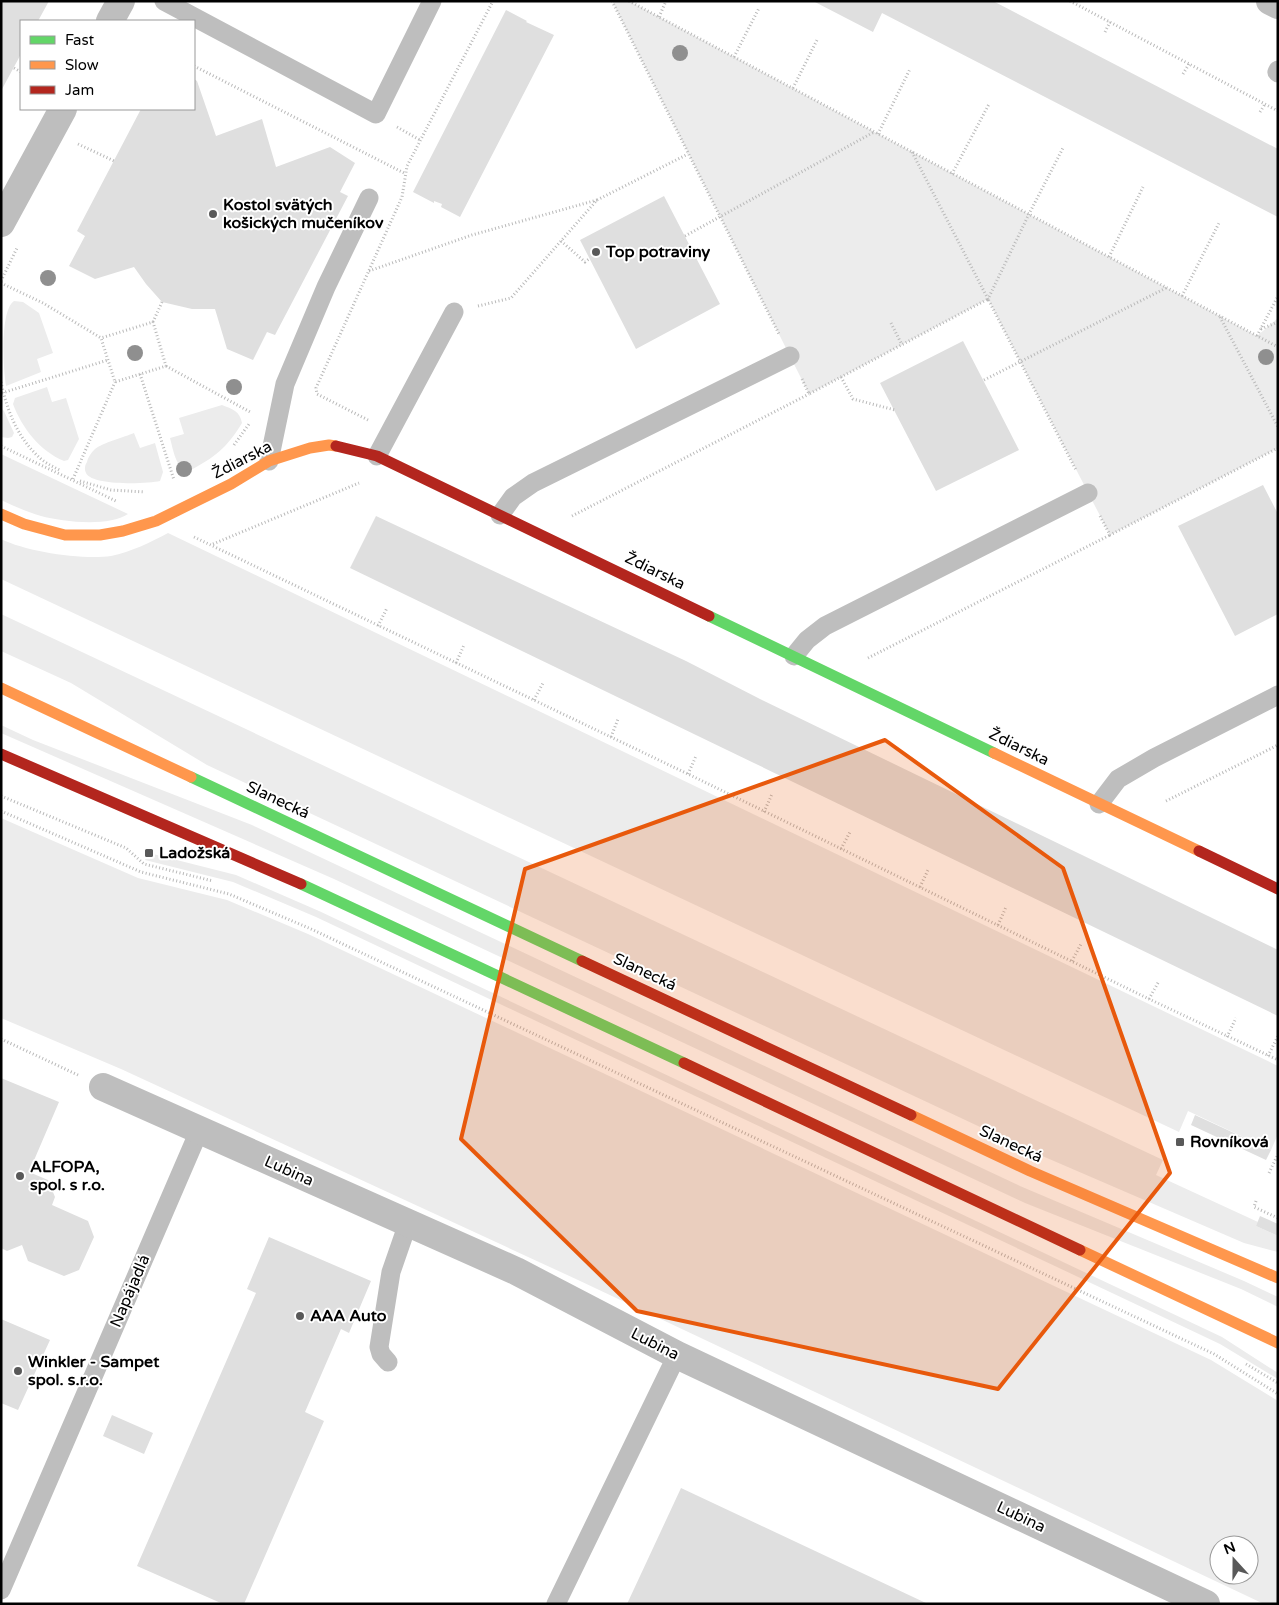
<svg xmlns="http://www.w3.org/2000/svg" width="1279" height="1605" font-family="'Varela Round',sans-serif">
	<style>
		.green { fill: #ececec; fill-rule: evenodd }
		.building { fill: #dfdfdf }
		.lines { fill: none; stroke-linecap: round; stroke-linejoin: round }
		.path { stroke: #b9b9b9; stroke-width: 3; stroke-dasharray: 1 2.5; stroke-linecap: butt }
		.lane { stroke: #bebebe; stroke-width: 19 }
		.street { stroke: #bebebe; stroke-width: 28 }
		.fast { stroke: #63d668; stroke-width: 11 }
		.slow { stroke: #ff974d; stroke-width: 11 }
		.jam { stroke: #b3261e; stroke-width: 11 }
		.tree { fill: #8f8f8f }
		.marked { fill: #e8590c; fill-opacity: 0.2; stroke: #e8590c; stroke-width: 4; stroke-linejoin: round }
		.poi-dot { fill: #595959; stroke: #fff; stroke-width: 2 }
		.labels { text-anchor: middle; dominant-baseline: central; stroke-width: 4; stroke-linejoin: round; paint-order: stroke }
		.poi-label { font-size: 16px; font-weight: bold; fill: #000; stroke: #fff; text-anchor: start }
		.street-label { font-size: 16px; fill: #000; stroke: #fff }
	</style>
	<rect width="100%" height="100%" fill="#fff"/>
	<path class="green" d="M 612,1 L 629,1 L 1257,336 L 1278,318 L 1278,448 L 1110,535 L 988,299 L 809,394 Z
		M 14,301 L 23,302 L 39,313 L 53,353 L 37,359 L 41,372 L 6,386 C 3,368 0,310 14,301 Z
		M 47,387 L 52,402 L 66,398 L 79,439 L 68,460 L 64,461 C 40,451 22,428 13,404 L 15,398 Z
		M 222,405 C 232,409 240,411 242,423 C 226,449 215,457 189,471 C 176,470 173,449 170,438 L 184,434 L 179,418 Z
		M 1,408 L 4,411 L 14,433 L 12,437 L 8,438 L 1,437 Z
		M 134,433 L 140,448 L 155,443 L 163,472 L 160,481 C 147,484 92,486 86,473 C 84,469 85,465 87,462 C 88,457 92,452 95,449 C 102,443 125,437 134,433 Z
		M 1,454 L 128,514 C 109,527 63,522 41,516 C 27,512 14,506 1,500 Z
		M 168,533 L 1278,1066 L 1278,1134 L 1271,1150 L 1188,1111 L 1179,1132 L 1,579 L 1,539 C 27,552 83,560 111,556 C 131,552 151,542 168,533 Z
		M 1,614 L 1163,1160 L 1156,1175 L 1258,1222 L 1256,1226 L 1278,1236 L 1278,1252 L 1244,1243 L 1040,1155 L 207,765 L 71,683 L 1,651 Z
		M 1,725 L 33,740 L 252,825 L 1020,1186 L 1244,1281 L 1278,1297 L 1278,1307 L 1241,1289 L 1025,1203 L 334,879 L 1,733 Z
		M 1,818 L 138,878 L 227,900 L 308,934 L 1211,1360 L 1278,1401 L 1278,1604 L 1264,1604 L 578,1280 L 121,1069 L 1,1018 ZM 1219,1545 L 1249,1545 L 1249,1575 L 1219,1575 Z
		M 149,853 L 236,875 L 319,911 L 1222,1337 L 1278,1373 L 1278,1379 L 1220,1344 L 316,917 L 233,882 L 145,860 Z"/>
	<path class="building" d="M 1,1 L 49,1 L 38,21 L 21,21 L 21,54 L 1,91 Z
		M 813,1 L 993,1 L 1278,149 L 1278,217 L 882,13 L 873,32 Z
		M 506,10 L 527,21 L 526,22 L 554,35 L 460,217 L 441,207 L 442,204 L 434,201 L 434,203 L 413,192 Z
		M 194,79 L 197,81 L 216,136 L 262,119 L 276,167 L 330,147 L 355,163 L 340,192 L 348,196 L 275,335 L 267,332 L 253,360 L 227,349 L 215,309 L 192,309 L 162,302 L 146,284 L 134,267 L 95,279 L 69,266 L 85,236 L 77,231 L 141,109 L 194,109 Z
		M 664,196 L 720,304 L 636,349 L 580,240 Z
		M 963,341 L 1019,450 L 936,491 L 880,383 Z
		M 1263,485 L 1278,514 L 1278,614 L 1235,636 L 1178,526 Z
		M 376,516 L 686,661 L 760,699 L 1278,950 L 1278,1016 L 350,568 Z
		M 1,1078 L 59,1102 L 29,1172 L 48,1180 L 55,1197 L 52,1205 L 88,1221 L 94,1237 L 79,1270 L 64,1276 L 28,1261 L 22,1245 L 7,1251 L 1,1248 Z
		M 1195,1115 L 1271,1150 L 1266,1160 L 1191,1125 Z
		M 1260,1216 L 1278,1224 L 1278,1236 L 1256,1226 Z
		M 269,1237 L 371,1281 L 349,1333 L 341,1329 L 305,1412 L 324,1421 L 244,1604 L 223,1604 L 137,1566 L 256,1293 L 247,1289 Z
		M 1,1319 L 50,1340 L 18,1410 L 1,1403 Z
		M 112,1415 L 153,1433 L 144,1454 L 103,1436 Z
		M 681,1488 L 928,1604 L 627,1604 Z"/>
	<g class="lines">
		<path class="path" d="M 612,1 L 779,334
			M 629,1 L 1278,347
			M 1070,1 L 1278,111
			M 659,17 L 666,1
			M 1105,32 L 1110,22
			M 734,57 L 759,8
			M 194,66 L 406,174
			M 14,68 L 21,72
			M 1183,74 L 1189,64
			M 793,88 L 817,40
			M 1260,112 L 1265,104
			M 397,127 L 420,140
			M 878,134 L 910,69
			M 78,144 L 114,161
			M 912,152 L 988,299 L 1029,214 L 1063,148
			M 952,174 L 989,104
			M 685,236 L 874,132
			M 561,241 L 585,262 L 589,259
			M 1109,257 L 1143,187
			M 369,271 L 472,235 L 597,200
			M 1,281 L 17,248
			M 1,283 L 43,303 L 101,338 L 115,382 L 166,366 L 153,322 L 101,338
			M 1182,296 L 1219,223
			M 478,306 L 511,298 L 597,200 L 688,154
			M 1220,317 L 1278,427
			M 153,322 L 162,302
			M 891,323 L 902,345
			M 1261,329 L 1278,322
			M 1257,336 L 1278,296
			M 166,366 L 252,413
			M 140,374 L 174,480
			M 841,377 L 853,399 L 895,410
			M 802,379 L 809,394 L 988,299 L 1076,470
			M 984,380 L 1166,288
			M 1,382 C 7,411 18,439 41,459 C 47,464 54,467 61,471
			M 2,393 L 108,360
			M 368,420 L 317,394 L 316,388 L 402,197 L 407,166 L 493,1
			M 234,445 L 249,424
			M 1,446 L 116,501
			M 73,479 L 115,382
			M 80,481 L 111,490 L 145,492
			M 572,516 L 809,394
			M 1100,516 L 1110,535 L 1278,448
			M 194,537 L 688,774 L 1149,999 L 1278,1060
			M 213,544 L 359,483
			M 378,626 L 387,608
			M 868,658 L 1110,535
			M 456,663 L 464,645
			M 534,700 L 543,683
			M 611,737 L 618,719
			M 688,774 L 696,756
			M 1,796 L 126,848 L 144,864 L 213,881
			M 1166,801 L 1278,745
			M 1,811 L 141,872 L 229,894 L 311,929 L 1214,1354 L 1278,1394
			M 764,812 L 772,794
			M 841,849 L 850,832
			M 920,887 L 928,870
			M 998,925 L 1006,907
			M 1072,961 L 1081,944
			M 1149,999 L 1159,981
			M 1227,1037 L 1236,1018
			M 1,1039 L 78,1075
			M 1268,1056 L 1278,1036
			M 1269,1173 L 1278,1154
			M 1256,1201 L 1254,1207 L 1278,1218
			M 1246,1364 L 1278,1383"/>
		<path class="lane" d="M 164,1 L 376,114 L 432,1
			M 1278,70 L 1277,72 L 1278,73
			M 377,456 L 454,312
			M 269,461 L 285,384 L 326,287 L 369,198
			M 500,515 L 513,497 L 533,483 L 790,356
			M 794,656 L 807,640 L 825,626 L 1088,493
			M 1099,804 L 1118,779 L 1154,758 L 1278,695
			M 388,1362 L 381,1354 L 379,1347 L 391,1272 L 408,1223
			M 1,1590 L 199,1131
			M 556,1604 L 677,1355"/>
		<path class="street" d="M 1270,1 L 1278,5
			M 110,21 L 121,1
			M 1,223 L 63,109
			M 103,1087 L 516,1271 L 677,1355 L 1206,1604"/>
		<path class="fast" d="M 709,616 L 994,753
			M 191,777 L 582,961
			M 301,884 L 684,1063"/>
		<path class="slow" d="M 1,514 L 24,524 L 65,535 L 100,535 L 123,531 L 156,521 L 231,484 L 269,461 L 310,448 L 329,445 L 336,446
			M 1,688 L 191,777
			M 994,753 L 1199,851
			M 911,1115 L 1030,1171 L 1278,1278
			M 1080,1250 L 1278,1343"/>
		<path class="jam" d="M 336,446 L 377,456 L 709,616
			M 1,754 L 301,884
			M 1199,851 L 1278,889
			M 582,961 L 911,1115
			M 684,1063 L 1080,1250"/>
	</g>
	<g class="tree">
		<circle cx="680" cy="53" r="8"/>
		<circle cx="48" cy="278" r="8"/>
		<circle cx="135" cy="353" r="8"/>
		<circle cx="1266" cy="357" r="8"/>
		<circle cx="234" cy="387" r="8"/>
		<circle cx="184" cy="469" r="8"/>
	</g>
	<path class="marked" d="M 885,740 L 1063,868 L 1170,1173 L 998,1389 L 637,1311 L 461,1139 L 525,869 Z"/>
	<g class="poi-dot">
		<circle cx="213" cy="214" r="5"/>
		<circle cx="596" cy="252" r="5"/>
		<rect x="144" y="848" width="10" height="10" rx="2.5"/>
		<rect x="1175" y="1137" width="10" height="10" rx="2.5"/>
		<circle cx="20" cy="1176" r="5"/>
		<circle cx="300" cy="1316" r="5"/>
		<circle cx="18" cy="1371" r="5"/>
	</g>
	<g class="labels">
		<g class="poi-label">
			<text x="223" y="205">Kostol svätých<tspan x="223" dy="18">košických mučeníkov</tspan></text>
			<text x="606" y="252">Top potraviny</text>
			<text x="159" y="853">Ladožská</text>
			<text x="1190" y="1142">Rovníková</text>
			<text x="30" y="1167">ALFOPA,<tspan x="30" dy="18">spol. s r.o.</tspan></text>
			<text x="310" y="1316">AAA Auto</text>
			<text x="28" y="1362">Winkler - Sampet<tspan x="28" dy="18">spol. s.r.o.</tspan></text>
		</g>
		<g class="street-label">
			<text transform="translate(242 460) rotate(-27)">Ždiarska</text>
			<text transform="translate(655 571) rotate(26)">Ždiarska</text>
			<text transform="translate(1019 747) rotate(26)">Ždiarska</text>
			<text transform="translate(278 800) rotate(25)">Slanecká</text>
			<text transform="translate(645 972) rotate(25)">Slanecká</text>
			<text transform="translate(1011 1144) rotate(25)">Slanecká</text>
			<text transform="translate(289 1171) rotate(24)">Lubina</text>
			<text transform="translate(130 1291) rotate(-67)">Napájadlá</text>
			<text transform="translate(655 1344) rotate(27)">Lubina</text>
			<text transform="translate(1021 1517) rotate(25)">Lubina</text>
		</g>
	</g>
	<rect width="1279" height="1605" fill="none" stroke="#000000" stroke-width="5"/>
	<rect x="20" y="20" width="175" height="90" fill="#ffffff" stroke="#999999"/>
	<rect x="30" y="36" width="25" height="8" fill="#63d668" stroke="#999999"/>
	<text x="65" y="45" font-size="15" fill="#000000">Fast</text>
	<rect x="30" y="61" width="25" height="8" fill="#ff974d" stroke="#999999"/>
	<text x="65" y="70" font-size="15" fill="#000000">Slow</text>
	<rect x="30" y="86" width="25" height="8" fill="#b3261e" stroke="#999999"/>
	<text x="65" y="95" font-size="15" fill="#000000">Jam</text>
	<g transform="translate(1234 1560) rotate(339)"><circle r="24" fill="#ffffff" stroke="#999999"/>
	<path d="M0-4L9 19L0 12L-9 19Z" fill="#595959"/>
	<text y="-8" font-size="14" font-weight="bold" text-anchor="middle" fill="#000000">N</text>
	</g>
</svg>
